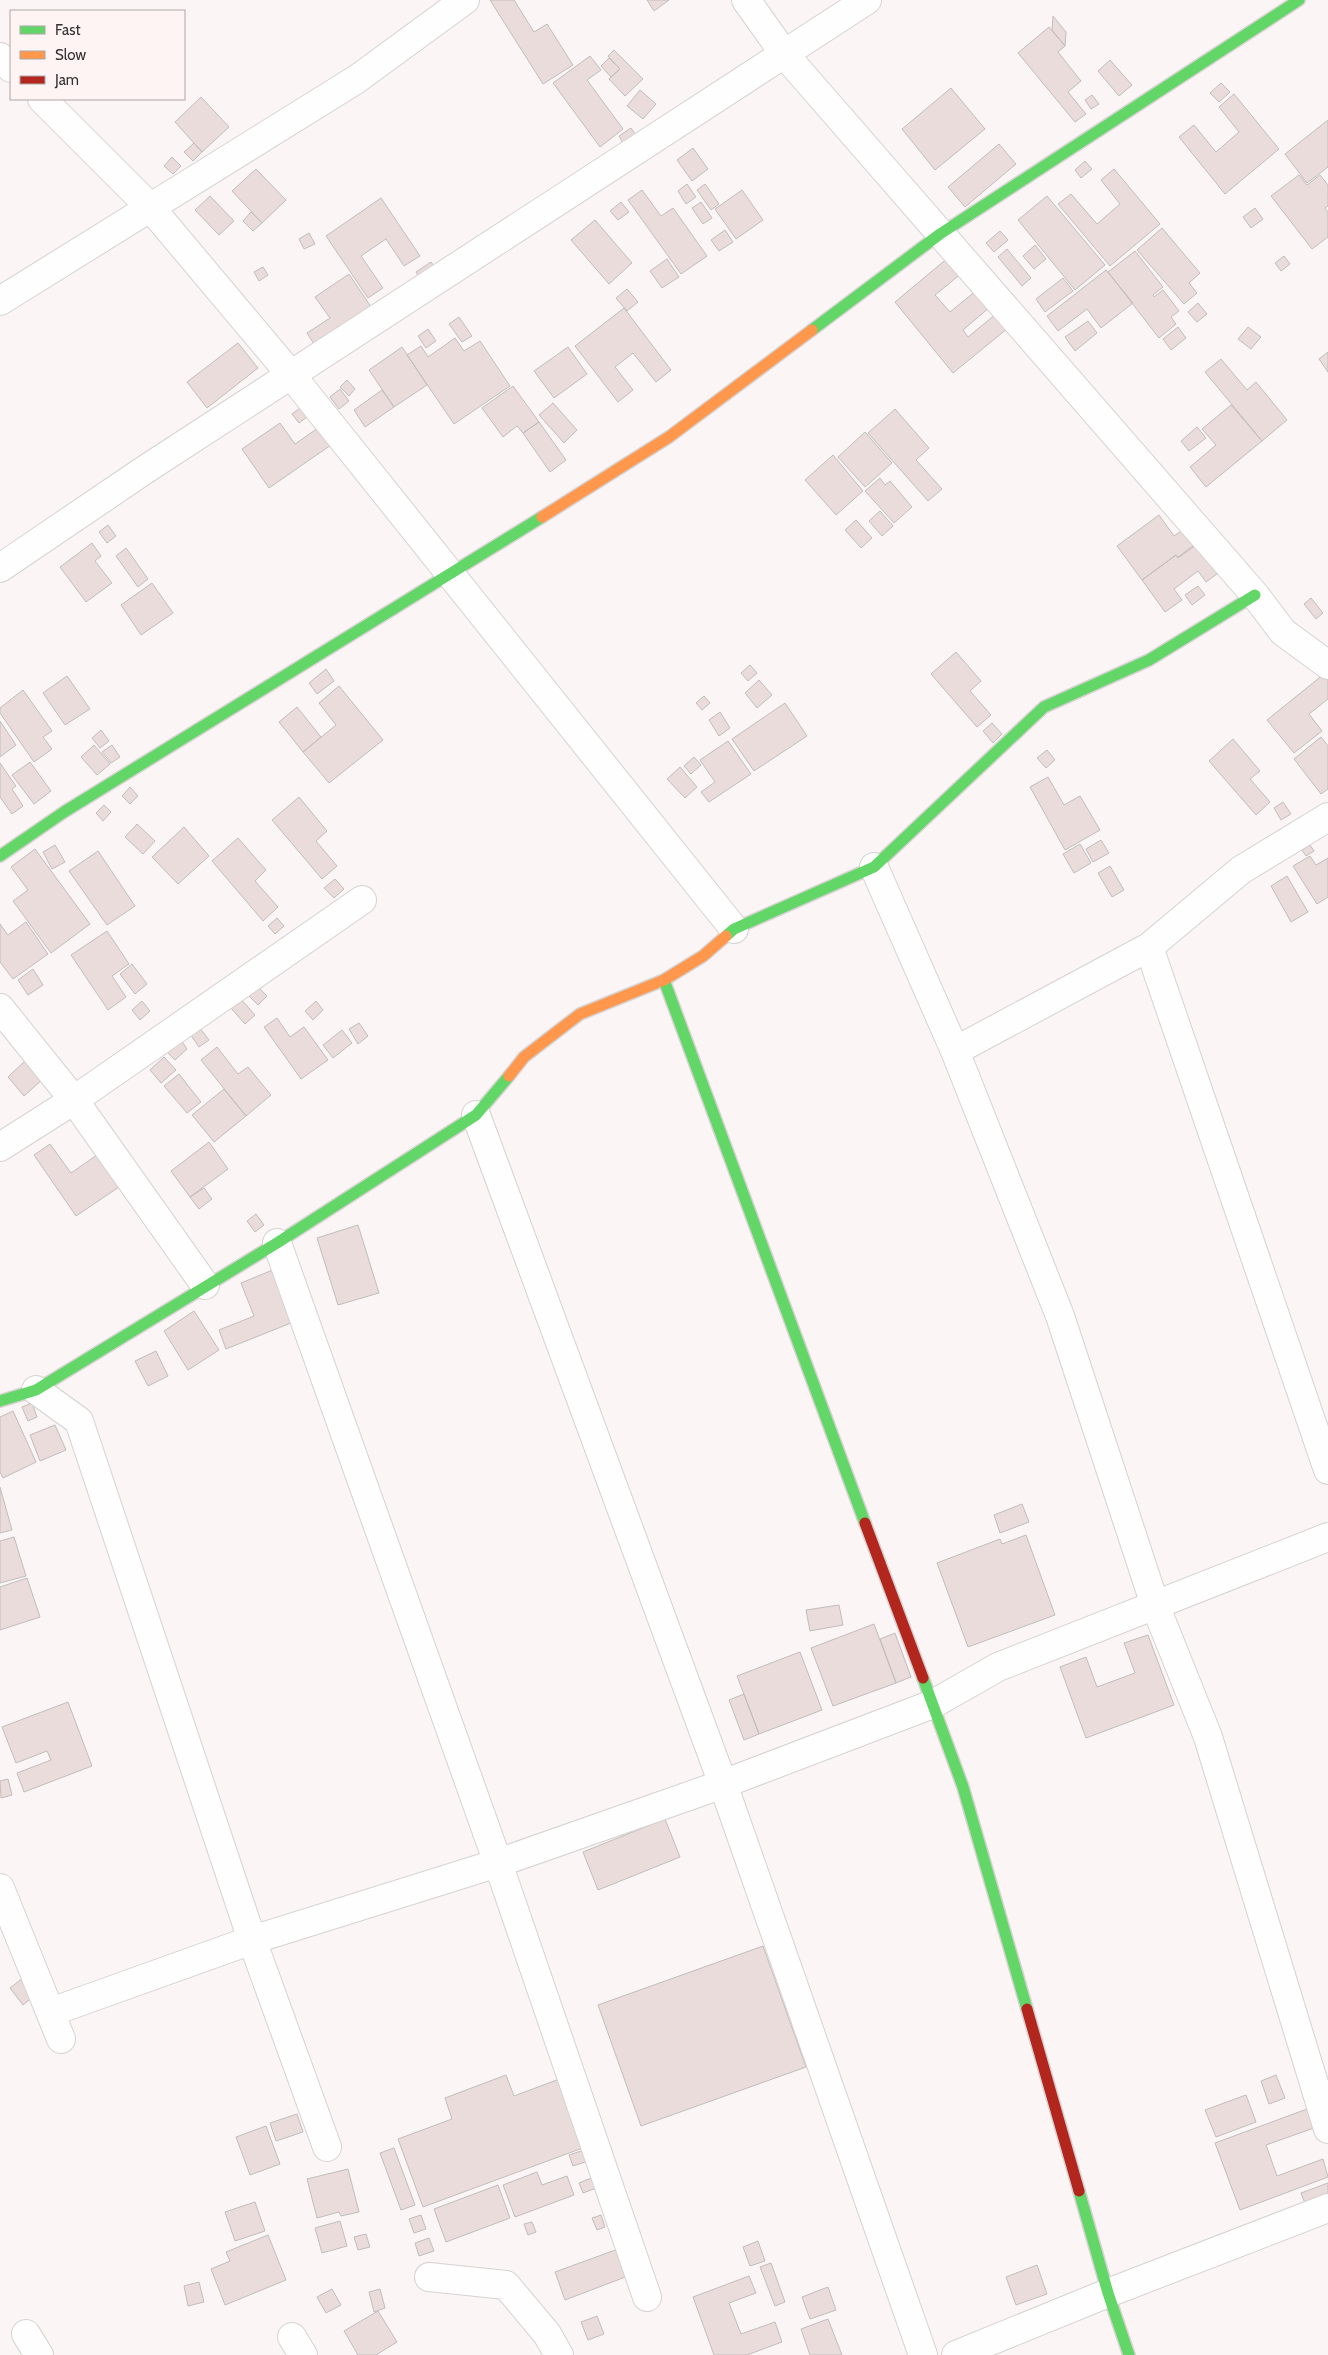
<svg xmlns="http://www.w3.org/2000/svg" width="1328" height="2355" font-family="Cabin,sans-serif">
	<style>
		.building { fill: #eadcda; stroke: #c1bdbc }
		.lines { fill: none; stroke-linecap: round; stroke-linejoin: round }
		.street-casing { stroke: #d6d2d1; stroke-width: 30 }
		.fast-casing { stroke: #d6d2d1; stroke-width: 14 }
		.slow-casing { stroke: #d6d2d1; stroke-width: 14 }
		.jam-casing { stroke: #d6d2d1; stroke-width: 14 }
		.street { stroke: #fefefe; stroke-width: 28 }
		.fast { stroke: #63d668; stroke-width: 11 }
		.slow { stroke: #ff974d; stroke-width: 11 }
		.jam { stroke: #b3261e; stroke-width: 11 }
	</style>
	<rect width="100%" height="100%" fill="#fbf6f5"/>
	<path class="building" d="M 490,0 L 514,0 L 534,32 L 547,24 L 573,65 L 543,84 Z
		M 647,0 L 669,0 L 654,11 Z
		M 1053,16 L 1066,32 L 1065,46 L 1052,30 Z
		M 1049,27 L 1065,46 L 1058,52 L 1081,81 L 1068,92 L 1086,114 L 1075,122 L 1018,53 Z
		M 614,50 L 643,79 L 625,96 L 609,79 L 620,69 L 608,56 Z
		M 590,56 L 601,70 L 587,80 L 623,129 L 600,147 L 553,83 Z
		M 609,58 L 620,69 L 611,77 L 601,66 Z
		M 1110,60 L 1132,85 L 1119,96 L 1098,71 Z
		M 1221,83 L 1230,92 L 1219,102 L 1210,93 Z
		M 951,88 L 985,129 L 935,170 L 902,129 Z
		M 640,90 L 656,104 L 643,119 L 627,106 Z
		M 1234,94 L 1279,149 L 1225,194 L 1179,137 L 1194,125 L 1216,152 L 1239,132 L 1219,107 Z
		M 1092,95 L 1099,104 L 1091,109 L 1085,100 Z
		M 201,97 L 229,127 L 202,152 L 175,122 Z
		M 1328,120 L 1328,167 L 1307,183 L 1285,154 Z
		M 631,128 L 640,142 L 627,150 L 619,136 Z
		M 194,143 L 202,152 L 193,161 L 184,152 Z
		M 999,144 L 1016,164 L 965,207 L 948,187 Z
		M 693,148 L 708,169 L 692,181 L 677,160 Z
		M 172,157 L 181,166 L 173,174 L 164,166 Z
		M 1085,161 L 1092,169 L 1081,178 L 1075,170 Z
		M 256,169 L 286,200 L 262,223 L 232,191 Z
		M 1114,169 L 1160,224 L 1110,266 L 1058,204 L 1071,194 L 1097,224 L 1120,204 L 1101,180 Z
		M 1299,175 L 1307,185 L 1320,175 L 1328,185 L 1328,206 L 1325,208 L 1328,212 L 1328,237 L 1312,249 L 1271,196 Z
		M 687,184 L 696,197 L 686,204 L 678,191 Z
		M 705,184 L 719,204 L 711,210 L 697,190 Z
		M 642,190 L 661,216 L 673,208 L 707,256 L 681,274 L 628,200 Z
		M 742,190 L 763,220 L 736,239 L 715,209 Z
		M 210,196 L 234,221 L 219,235 L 195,210 Z
		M 1047,196 L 1105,265 L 1075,290 L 1018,220 Z
		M 381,198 L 420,256 L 404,266 L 386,239 L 361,256 L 383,288 L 368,298 L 326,236 Z
		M 621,202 L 629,212 L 618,220 L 610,211 Z
		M 701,202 L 712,218 L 703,224 L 692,208 Z
		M 1255,208 L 1263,219 L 1251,228 L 1243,217 Z
		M 251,212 L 262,223 L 253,231 L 243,221 Z
		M 595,220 L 632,263 L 609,284 L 571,240 Z
		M 1162,228 L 1200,273 L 1189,283 L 1197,293 L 1184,304 L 1137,250 Z
		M 725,230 L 733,242 L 719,251 L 711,240 Z
		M 1000,231 L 1008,240 L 994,252 L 986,243 Z
		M 309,233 L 315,244 L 304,249 L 299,239 Z
		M 1035,245 L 1046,259 L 1034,269 L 1023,256 Z
		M 1007,249 L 1031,278 L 1022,286 L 998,257 Z
		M 1135,251 L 1163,287 L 1153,295 L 1154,297 L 1163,290 L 1179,311 L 1171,317 L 1176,324 L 1159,338 L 1108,272 Z
		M 1284,256 L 1290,264 L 1281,271 L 1275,263 Z
		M 949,257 L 962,273 L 935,295 L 950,312 L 977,290 L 990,307 L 963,330 L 968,337 L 996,314 L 1008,328 L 953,373 L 895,302 Z
		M 667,259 L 679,277 L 662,288 L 650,271 Z
		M 431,262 L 440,274 L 424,285 L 416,272 Z
		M 263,267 L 268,275 L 259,281 L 254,272 Z
		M 1106,270 L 1133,303 L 1101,328 L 1087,309 L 1058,331 L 1047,316 Z
		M 349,274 L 375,313 L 319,352 L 307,333 L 330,318 L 315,297 Z
		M 1063,278 L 1073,291 L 1045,312 L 1036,299 Z
		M 627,289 L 638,302 L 627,311 L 616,298 Z
		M 1198,303 L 1207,314 L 1197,322 L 1188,312 Z
		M 624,308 L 671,370 L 656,382 L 633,353 L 615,367 L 633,390 L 618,402 L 575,346 Z
		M 459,317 L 472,336 L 462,342 L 449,324 Z
		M 1088,321 L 1097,333 L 1075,351 L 1065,337 Z
		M 1178,327 L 1186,338 L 1171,350 L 1163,339 Z
		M 1248,327 L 1261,337 L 1251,349 L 1238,339 Z
		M 428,329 L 436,341 L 426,348 L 418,336 Z
		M 455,338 L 464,351 L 480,341 L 510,386 L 454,424 L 407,355 L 421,346 L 428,357 Z
		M 238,343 L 258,368 L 207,408 L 187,382 Z
		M 402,347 L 427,385 L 394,407 L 369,370 Z
		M 568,347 L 587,374 L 554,398 L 534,371 Z
		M 1328,352 L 1328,372 L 1319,359 Z
		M 1221,359 L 1247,390 L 1256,382 L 1287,420 L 1262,441 L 1205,372 Z
		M 347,380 L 355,389 L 349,396 L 340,387 Z
		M 513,386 L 539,422 L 523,433 L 517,426 L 503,437 L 482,408 Z
		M 340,389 L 349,401 L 339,409 L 330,397 Z
		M 382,390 L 394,407 L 365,427 L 354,410 Z
		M 553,403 L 577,430 L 564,443 L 539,415 Z
		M 1231,405 L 1262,441 L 1206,487 L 1190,467 L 1216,445 L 1202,429 Z
		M 300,408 L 307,417 L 299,423 L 292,414 Z
		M 895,409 L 929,448 L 916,460 L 942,489 L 928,501 L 868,433 Z
		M 539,422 L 566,460 L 550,472 L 523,433 Z
		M 280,423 L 295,444 L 318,428 L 331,445 L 269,488 L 242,449 Z
		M 1197,427 L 1206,438 L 1189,451 L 1181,441 Z
		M 865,432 L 892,463 L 865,487 L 838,457 Z
		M 833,455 L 863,491 L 836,515 L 805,480 Z
		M 880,478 L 885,485 L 890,481 L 912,507 L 894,523 L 865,491 Z
		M 880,511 L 893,526 L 882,536 L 869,521 Z
		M 1159,515 L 1174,536 L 1189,526 L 1200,541 L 1178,557 L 1176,555 L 1142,580 L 1117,546 Z
		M 856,520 L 872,538 L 861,548 L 845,530 Z
		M 108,525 L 116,536 L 107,543 L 99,532 Z
		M 1200,542 L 1221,571 L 1206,582 L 1198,571 L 1174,589 L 1182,600 L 1165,612 L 1142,580 L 1176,555 L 1178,558 Z
		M 92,543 L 101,556 L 95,561 L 112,583 L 86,602 L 60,567 Z
		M 126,548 L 148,579 L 138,587 L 116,556 Z
		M 152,583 L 173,613 L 141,635 L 121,605 Z
		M 1198,586 L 1205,595 L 1192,605 L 1185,595 Z
		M 1311,598 L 1323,613 L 1316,619 L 1304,604 Z
		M 956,652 L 981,681 L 970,691 L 991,715 L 977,727 L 931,674 Z
		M 750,665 L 757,673 L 748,681 L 741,673 Z
		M 326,669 L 334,681 L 317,694 L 309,683 Z
		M 1324,674 L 1328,680 L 1328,699 L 1309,714 L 1322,731 L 1294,753 L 1267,720 Z
		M 67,676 L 90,709 L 65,725 L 43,693 Z
		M 759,680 L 772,695 L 757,708 L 745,693 Z
		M 339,686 L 383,740 L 329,783 L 303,752 L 336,725 L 319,703 Z
		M 23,690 L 52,731 L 43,737 L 52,749 L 34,762 L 0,713 L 0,708 Z
		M 704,696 L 710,703 L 702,710 L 696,703 Z
		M 785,703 L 807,736 L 754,771 L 732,739 Z
		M 297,707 L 321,737 L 303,752 L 279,722 Z
		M 720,712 L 730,728 L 719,736 L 709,720 Z
		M 0,721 L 16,745 L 0,757 Z
		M 992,723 L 1002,734 L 993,743 L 983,731 Z
		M 101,730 L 109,741 L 100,748 L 92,738 Z
		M 1321,737 L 1328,746 L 1328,789 L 1321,794 L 1294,759 Z
		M 1233,739 L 1260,771 L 1250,779 L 1270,802 L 1256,815 L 1209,761 Z
		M 728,741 L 751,774 L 709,802 L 701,792 L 715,782 L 700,760 Z
		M 94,745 L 110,764 L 97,775 L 81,757 Z
		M 112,745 L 120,757 L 111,763 L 102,752 Z
		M 1047,750 L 1055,760 L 1046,768 L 1037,758 Z
		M 694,757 L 701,765 L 691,774 L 684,766 Z
		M 30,762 L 51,791 L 34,804 L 12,775 Z
		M 0,763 L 16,786 L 12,789 L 23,806 L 12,814 L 0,797 Z
		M 680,767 L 697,787 L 685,798 L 667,779 Z
		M 1048,777 L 1064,805 L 1080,796 L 1100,830 L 1065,850 L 1030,787 Z
		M 130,787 L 138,796 L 130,804 L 122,796 Z
		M 299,797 L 327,831 L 316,841 L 337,866 L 322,879 L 272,820 Z
		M 1283,802 L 1291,814 L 1281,820 L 1274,808 Z
		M 104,805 L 111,812 L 103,821 L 96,813 Z
		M 137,824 L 155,841 L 143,854 L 125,837 Z
		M 184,827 L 209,856 L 178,884 L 152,857 Z
		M 238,838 L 266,870 L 255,881 L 278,907 L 263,921 L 212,861 Z
		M 1101,840 L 1109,853 L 1093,862 L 1086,849 Z
		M 1080,844 L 1091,863 L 1074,873 L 1063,854 Z
		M 55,845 L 65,862 L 52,869 L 43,852 Z
		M 1310,845 L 1314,851 L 1306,856 L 1302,850 Z
		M 35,849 L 90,924 L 51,953 L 13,901 L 28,890 L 11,867 Z
		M 98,851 L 135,906 L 107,925 L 69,871 Z
		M 1310,856 L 1316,865 L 1328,858 L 1328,897 L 1317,904 L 1293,866 Z
		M 1110,866 L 1124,890 L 1112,897 L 1098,873 Z
		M 1287,876 L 1308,912 L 1291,922 L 1271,886 Z
		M 335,879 L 344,889 L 334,898 L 324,888 Z
		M 277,918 L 284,926 L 275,934 L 268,926 Z
		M 26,922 L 48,954 L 13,979 L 0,962 L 0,924 L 8,935 Z
		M 107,931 L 129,964 L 112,976 L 126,997 L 108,1010 L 71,955 Z
		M 132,964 L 147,984 L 135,994 L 120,974 Z
		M 33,969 L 43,985 L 28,995 L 18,980 Z
		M 258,987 L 267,996 L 258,1005 L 249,996 Z
		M 240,998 L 255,1015 L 245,1024 L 230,1007 Z
		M 142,1001 L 150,1011 L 140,1020 L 132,1010 Z
		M 316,1001 L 323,1010 L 313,1020 L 305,1011 Z
		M 277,1018 L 290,1037 L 304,1027 L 328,1060 L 301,1079 L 264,1027 Z
		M 359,1023 L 368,1036 L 358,1044 L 349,1029 Z
		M 199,1027 L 209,1040 L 199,1047 L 190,1034 Z
		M 342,1030 L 352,1043 L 333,1058 L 323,1045 Z
		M 181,1040 L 187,1049 L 175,1060 L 167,1052 Z
		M 217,1047 L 238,1074 L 248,1067 L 271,1095 L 246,1116 L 201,1060 Z
		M 164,1057 L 176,1070 L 161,1083 L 150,1070 Z
		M 26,1060 L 43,1079 L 24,1096 L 8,1077 Z
		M 179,1074 L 201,1102 L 187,1113 L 164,1086 Z
		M 224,1089 L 246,1116 L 214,1142 L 192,1115 Z
		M 209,1142 L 228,1169 L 190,1197 L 171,1171 Z
		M 50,1144 L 71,1173 L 97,1155 L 119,1187 L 76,1216 L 34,1155 Z
		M 204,1188 L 212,1199 L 199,1209 L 190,1197 Z
		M 256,1214 L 264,1225 L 255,1232 L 247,1221 Z
		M 358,1225 L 379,1293 L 338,1305 L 317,1238 Z
		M 275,1269 L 296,1321 L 226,1349 L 219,1330 L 254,1316 L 241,1283 Z
		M 194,1311 L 219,1350 L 188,1370 L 164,1331 Z
		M 156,1351 L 168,1376 L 148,1386 L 135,1361 Z
		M 32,1403 L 37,1417 L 28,1421 L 22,1407 Z
		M 13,1411 L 36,1462 L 3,1478 L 0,1472 L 0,1417 Z
		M 55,1425 L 66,1450 L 40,1461 L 30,1435 Z
		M 0,1487 L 12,1530 L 0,1533 Z
		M 1022,1504 L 1029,1522 L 1000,1533 L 994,1515 Z
		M 1026,1535 L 1055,1615 L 968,1647 L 937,1563 L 1000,1539 L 1002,1544 Z
		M 14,1537 L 26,1576 L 0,1583 L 0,1541 Z
		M 27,1578 L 40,1617 L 0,1630 L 0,1587 Z
		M 839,1605 L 843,1625 L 810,1631 L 806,1610 Z
		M 874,1624 L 896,1683 L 833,1706 L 811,1648 Z
		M 895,1633 L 911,1677 L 896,1683 L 880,1639 Z
		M 1148,1635 L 1174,1705 L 1086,1738 L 1060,1667 L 1086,1657 L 1097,1687 L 1135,1673 L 1124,1643 Z
		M 800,1652 L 822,1710 L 759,1734 L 737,1676 Z
		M 744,1694 L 759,1734 L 744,1740 L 729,1700 Z
		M 68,1702 L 92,1766 L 24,1792 L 17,1773 L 51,1760 L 47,1751 L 16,1763 L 2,1727 Z
		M 8,1779 L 12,1795 L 1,1798 L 0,1781 Z
		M 665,1819 L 680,1857 L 598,1890 L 583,1852 Z
		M 763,1946 L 806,2067 L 641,2126 L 598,2005 Z
		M 28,1974 L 41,1990 L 23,2005 L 10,1988 Z
		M 506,2075 L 514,2096 L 562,2078 L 588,2146 L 423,2207 L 398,2139 L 452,2119 L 445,2098 Z
		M 1276,2075 L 1285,2098 L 1269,2104 L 1261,2081 Z
		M 1246,2095 L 1256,2122 L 1216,2137 L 1205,2110 Z
		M 1307,2109 L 1314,2128 L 1266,2145 L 1277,2176 L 1323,2159 L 1328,2177 L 1240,2210 L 1215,2143 Z
		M 297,2114 L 303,2132 L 276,2141 L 270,2123 Z
		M 266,2126 L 280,2164 L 250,2175 L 236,2137 Z
		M 394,2148 L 415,2205 L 401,2210 L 380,2153 Z
		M 587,2149 L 591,2160 L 573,2166 L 569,2155 Z
		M 348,2169 L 359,2212 L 341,2216 L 339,2212 L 317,2218 L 307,2179 Z
		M 537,2172 L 542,2185 L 567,2176 L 574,2195 L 515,2217 L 503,2185 Z
		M 596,2176 L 599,2187 L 583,2193 L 579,2183 Z
		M 1328,2183 L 1328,2197 L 1306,2206 L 1301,2193 Z
		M 498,2185 L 510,2218 L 446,2242 L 434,2209 Z
		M 255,2202 L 265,2231 L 235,2241 L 225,2212 Z
		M 421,2215 L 426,2229 L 414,2233 L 409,2219 Z
		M 601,2215 L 605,2227 L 597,2230 L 592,2218 Z
		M 340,2221 L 347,2246 L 322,2253 L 315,2228 Z
		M 532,2222 L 536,2232 L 528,2235 L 524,2224 Z
		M 366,2234 L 370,2247 L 358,2250 L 354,2237 Z
		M 268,2235 L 286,2280 L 225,2305 L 211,2269 L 230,2261 L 226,2252 Z
		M 429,2238 L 434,2251 L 419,2256 L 415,2243 Z
		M 758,2241 L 765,2261 L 750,2266 L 743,2247 Z
		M 618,2249 L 628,2276 L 565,2300 L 555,2272 Z
		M 771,2263 L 785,2302 L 775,2306 L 760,2267 Z
		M 1037,2265 L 1047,2294 L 1016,2305 L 1006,2277 Z
		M 749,2276 L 756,2293 L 729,2303 L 741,2334 L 775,2322 L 782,2342 L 747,2355 L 714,2355 L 693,2297 Z
		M 199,2282 L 204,2302 L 188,2306 L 184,2286 Z
		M 828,2287 L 836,2310 L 810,2319 L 802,2297 Z
		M 332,2289 L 341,2305 L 326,2313 L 317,2297 Z
		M 380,2289 L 385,2308 L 374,2312 L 369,2292 Z
		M 378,2311 L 397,2342 L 376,2355 L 358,2355 L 344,2331 Z
		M 597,2316 L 604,2334 L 588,2340 L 581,2322 Z
		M 828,2319 L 842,2355 L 810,2355 L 801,2329 Z"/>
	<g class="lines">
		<defs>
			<path id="street" d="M 746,0 L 785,55 L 1255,595 L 1283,632 L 1328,665
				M 0,57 L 11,68
				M 42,99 L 150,207 L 292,376 L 734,929
				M 0,301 L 357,79 L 465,0
				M 0,568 L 146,469 L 867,0
				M 874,867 L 955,1051 L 1060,1316 L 1155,1605 L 1208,1737 L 1328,2129
				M 1149,947 L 1328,1470
				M 0,1008 L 74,1100 L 205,1285
				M 955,1051 L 1149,947 L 1241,870 L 1328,817
				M 476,1115 L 723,1784 L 923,2355
				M 0,1147 L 74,1100 L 362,900
				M 277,1243 L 498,1863 L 647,2297
				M 36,1390 L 79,1421 L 252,1940 L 327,2147
				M 0,1888 L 61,2039
				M 51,2012 L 252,1940 L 498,1863 L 723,1784 L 933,1704 L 998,1667 L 1328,1537
				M 429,2277 L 506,2285 L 547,2334 L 559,2355
				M 26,2334 L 39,2355
				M 292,2337 L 303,2355
				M 956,2355 L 1108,2293 L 1328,2208"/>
			<path id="fast" d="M 812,330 L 940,234 L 1299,0
				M 0,856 L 64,812 L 542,517
				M 726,936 L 734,929 L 874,867 L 1044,707 L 1149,660 L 1255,595
				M 664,980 L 865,1523
				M 0,1401 L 36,1390 L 277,1243 L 476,1115 L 509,1076
				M 923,1678 L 963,1787 L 1027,2009
				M 1079,2191 L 1108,2293 L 1129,2355"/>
			<path id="slow" d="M 542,517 L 669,437 L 812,330
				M 509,1076 L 524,1057 L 580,1014 L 664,980 L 703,956 L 726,936"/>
			<path id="jam" d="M 865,1523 L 923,1678
				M 1027,2009 L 1079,2191"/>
		</defs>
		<use href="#street" class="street-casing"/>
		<use href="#fast" class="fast-casing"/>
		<use href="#slow" class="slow-casing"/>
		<use href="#jam" class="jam-casing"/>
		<use href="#street" class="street"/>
		<use href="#fast" class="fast"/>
		<use href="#slow" class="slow"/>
		<use href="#jam" class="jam"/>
	</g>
	<rect x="10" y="10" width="175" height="90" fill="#fdf4f3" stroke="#ada6a5"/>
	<rect x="20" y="26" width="25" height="8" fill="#63d668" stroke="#ada6a5"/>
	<text x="55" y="35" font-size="15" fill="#353131">Fast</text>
	<rect x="20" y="51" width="25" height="8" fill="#ff974d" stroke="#ada6a5"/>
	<text x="55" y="60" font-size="15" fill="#353131">Slow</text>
	<rect x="20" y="76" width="25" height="8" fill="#b3261e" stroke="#ada6a5"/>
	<text x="55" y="85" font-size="15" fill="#353131">Jam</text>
</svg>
